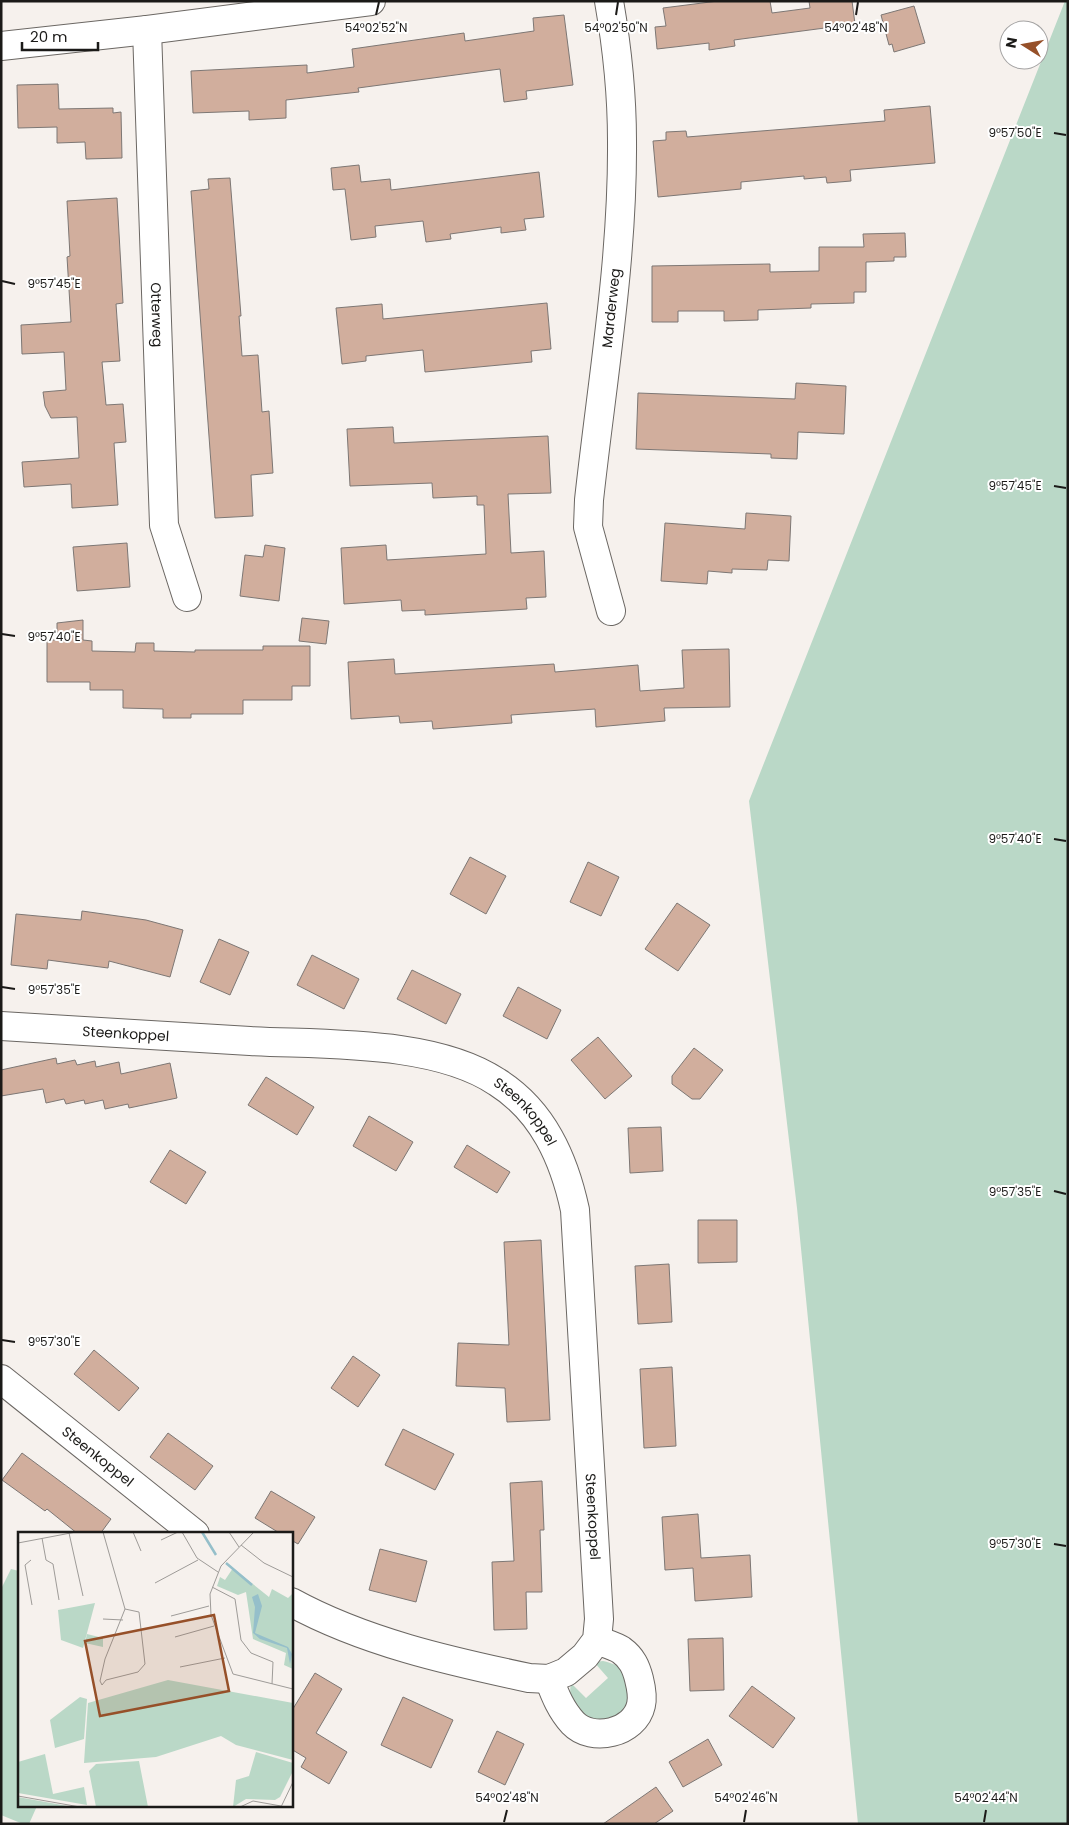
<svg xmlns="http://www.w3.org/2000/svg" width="1069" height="1825" font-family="Poppins,sans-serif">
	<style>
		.green { fill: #bad8c7 }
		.building { fill: #d1ae9d; stroke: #7d7774 }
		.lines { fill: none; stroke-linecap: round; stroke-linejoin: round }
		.street-casing { stroke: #6b6763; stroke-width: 30 }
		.street { stroke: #fff; stroke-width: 28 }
		.ticks { fill: none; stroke: #1b1a18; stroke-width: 2 }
		.labels { text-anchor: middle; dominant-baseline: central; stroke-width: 4; stroke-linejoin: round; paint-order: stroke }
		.street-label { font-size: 14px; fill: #1b1a18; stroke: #fff }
		.inset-river { fill: none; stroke: #95bfca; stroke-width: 2.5 }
		.inset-road { fill: none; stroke: #9e9b98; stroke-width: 1 }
		.view { fill: #965029; fill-opacity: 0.15; stroke: #965029; stroke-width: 2.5 }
		.inset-edge { fill: none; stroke: #1b1a18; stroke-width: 2.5 }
		.ticks-label { font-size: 12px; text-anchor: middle; fill: #1b1a18; stroke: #fff; stroke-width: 4; stroke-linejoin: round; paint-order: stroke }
	</style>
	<rect width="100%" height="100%" fill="#f6f1ed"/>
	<path class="green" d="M 1065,1 L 1068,1 L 1068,1824 L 858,1824 L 797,1208 L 749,801 Z
		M 11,1569 L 19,1571 L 19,1806 L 37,1806 L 29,1824 L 23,1824 L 1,1815 L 1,1589 Z
		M 603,1661 C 622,1665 626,1673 634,1690 L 622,1718 L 594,1725 C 579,1710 567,1705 571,1683 L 586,1698 L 608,1678 L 594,1662 Z"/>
	<path class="building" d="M 718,1 L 770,1 L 772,13 L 810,8 L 809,1 L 852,1 L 855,24 L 734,40 L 735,46 L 709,50 L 709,43 L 657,49 L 655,27 L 666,26 L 663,8 Z
		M 914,6 L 925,43 L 894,52 L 892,44 L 889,45 L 881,15 Z
		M 564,15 L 573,85 L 526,91 L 527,99 L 504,102 L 500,69 L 358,88 L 359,92 L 286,100 L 286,118 L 249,120 L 249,111 L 193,113 L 191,71 L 307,65 L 307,73 L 354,67 L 352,49 L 464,33 L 465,41 L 534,31 L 533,18 Z
		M 58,84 L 59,109 L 113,108 L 113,113 L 121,112 L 122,158 L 86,159 L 85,142 L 57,143 L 57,127 L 18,128 L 17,85 Z
		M 930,106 L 935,163 L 850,170 L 851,181 L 827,183 L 826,177 L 804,179 L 804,176 L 741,182 L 741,189 L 658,197 L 653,141 L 666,140 L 666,132 L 686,131 L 687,137 L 885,121 L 884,110 Z
		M 359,165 L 361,182 L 390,179 L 391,190 L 539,172 L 544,217 L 524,219 L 526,230 L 501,233 L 501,227 L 450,234 L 451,239 L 426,242 L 423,221 L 375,226 L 376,237 L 351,240 L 345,189 L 333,190 L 331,168 Z
		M 230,178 L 241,316 L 239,316 L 242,356 L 258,355 L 262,412 L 269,411 L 273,473 L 251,475 L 253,516 L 215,518 L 191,191 L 209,189 L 208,179 Z
		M 117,198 L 123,303 L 116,304 L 120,361 L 102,362 L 106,405 L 123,404 L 126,442 L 114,443 L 118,505 L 72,508 L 71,484 L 24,487 L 22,462 L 79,458 L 77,417 L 51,418 L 45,406 L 43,392 L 66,390 L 64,352 L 22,354 L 21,325 L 71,322 L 67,257 L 70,256 L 67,201 Z
		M 905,233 L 906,257 L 894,257 L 894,261 L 866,262 L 866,292 L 854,292 L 854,303 L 811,304 L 811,308 L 758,310 L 758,320 L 724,321 L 724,311 L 678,311 L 678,322 L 652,322 L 652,266 L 770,264 L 770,272 L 819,271 L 819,247 L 864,247 L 863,234 Z
		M 547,303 L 551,349 L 531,351 L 532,362 L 425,372 L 423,350 L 366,356 L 366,361 L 342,364 L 336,308 L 382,304 L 383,319 Z
		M 796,383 L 846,386 L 844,434 L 798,432 L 797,459 L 771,458 L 771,454 L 636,449 L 638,393 L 795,399 Z
		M 393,427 L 394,443 L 548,436 L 551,493 L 508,494 L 511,553 L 544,551 L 546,597 L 526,598 L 527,609 L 425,615 L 425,610 L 402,611 L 401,600 L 344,604 L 341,548 L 386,545 L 387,560 L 486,554 L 484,505 L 477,505 L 477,496 L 433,498 L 432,483 L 350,486 L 347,429 Z
		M 746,513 L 791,516 L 789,561 L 768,560 L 767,570 L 732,569 L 732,573 L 708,571 L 707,584 L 661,581 L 665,523 L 745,529 Z
		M 127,543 L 130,587 L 77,591 L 73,547 Z
		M 265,545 L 285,548 L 279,601 L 240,596 L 245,555 L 263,557 Z
		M 302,618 L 329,621 L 326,644 L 299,641 Z
		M 83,620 L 83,640 L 92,641 L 92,651 L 135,652 L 136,643 L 154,643 L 154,651 L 195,652 L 195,650 L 263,650 L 263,646 L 310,646 L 310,686 L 292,686 L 292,700 L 243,700 L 243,714 L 191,714 L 191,718 L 163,718 L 163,709 L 123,708 L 123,690 L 90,690 L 90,682 L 47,682 L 47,640 L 57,640 L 57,623 Z
		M 729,649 L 730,707 L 664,708 L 665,721 L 596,727 L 595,709 L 511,715 L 512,723 L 433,729 L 432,721 L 400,723 L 399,716 L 351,719 L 348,662 L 394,659 L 395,674 L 554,664 L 555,672 L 638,665 L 640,691 L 684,688 L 682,650 Z
		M 470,857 L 506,876 L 486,914 L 450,894 Z
		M 588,862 L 619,877 L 601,916 L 570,902 Z
		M 677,903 L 710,925 L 678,971 L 645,949 Z
		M 82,911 L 146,920 L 183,930 L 170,977 L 109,961 L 108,968 L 48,960 L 47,969 L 11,965 L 16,914 L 81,920 Z
		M 219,939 L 249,952 L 230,995 L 200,982 Z
		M 312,955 L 359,979 L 344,1009 L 297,985 Z
		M 412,970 L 461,994 L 446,1024 L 397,999 Z
		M 518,987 L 561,1010 L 547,1039 L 503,1016 Z
		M 598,1037 L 632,1076 L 605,1099 L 571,1060 Z
		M 694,1048 L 723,1070 L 700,1099 L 692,1099 L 672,1084 L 672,1076 Z
		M 56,1058 L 57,1064 L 75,1060 L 77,1065 L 95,1061 L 96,1067 L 119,1062 L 121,1074 L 170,1063 L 177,1098 L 129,1108 L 128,1104 L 105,1109 L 103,1100 L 85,1104 L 84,1100 L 66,1104 L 64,1099 L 46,1103 L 43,1089 L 1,1096 L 1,1070 Z
		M 266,1077 L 314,1107 L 297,1135 L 248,1105 Z
		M 369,1116 L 413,1142 L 396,1171 L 353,1146 Z
		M 661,1127 L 663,1171 L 630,1173 L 628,1128 Z
		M 467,1145 L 510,1172 L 497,1193 L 454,1167 Z
		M 170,1150 L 206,1172 L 186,1204 L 150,1182 Z
		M 698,1220 L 737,1220 L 737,1262 L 698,1263 Z
		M 541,1240 L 550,1420 L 507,1422 L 505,1388 L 456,1386 L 458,1343 L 509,1345 L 504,1242 Z
		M 669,1264 L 672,1322 L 638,1324 L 635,1266 Z
		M 94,1350 L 139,1388 L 119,1411 L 74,1374 Z
		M 353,1356 L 380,1375 L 358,1407 L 331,1388 Z
		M 672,1367 L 676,1446 L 644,1448 L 640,1369 Z
		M 403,1429 L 454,1454 L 435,1490 L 385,1465 Z
		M 168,1433 L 213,1466 L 195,1490 L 150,1457 Z
		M 22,1453 L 111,1519 L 100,1534 L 78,1534 L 47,1509 L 45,1511 L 2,1480 Z
		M 542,1481 L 544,1530 L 540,1530 L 542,1592 L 526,1592 L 527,1629 L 494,1630 L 492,1562 L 514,1561 L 510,1483 Z
		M 271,1491 L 315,1517 L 298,1544 L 291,1540 L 291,1534 L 281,1534 L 255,1518 Z
		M 698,1514 L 701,1558 L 750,1555 L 752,1597 L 695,1601 L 693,1568 L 665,1570 L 662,1517 Z
		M 380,1549 L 427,1561 L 416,1602 L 369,1590 Z
		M 723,1638 L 724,1690 L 690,1691 L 688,1639 Z
		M 315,1673 L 342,1689 L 316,1733 L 347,1752 L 329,1784 L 301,1767 L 306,1758 L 291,1749 L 291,1712 Z
		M 752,1686 L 795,1718 L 773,1748 L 729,1716 Z
		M 403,1697 L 453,1720 L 431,1768 L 381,1745 Z
		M 497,1731 L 524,1744 L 505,1785 L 478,1772 Z
		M 708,1739 L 722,1765 L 683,1787 L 669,1762 Z
		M 656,1787 L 673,1811 L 654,1824 L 603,1824 Z"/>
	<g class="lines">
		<defs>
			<g id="street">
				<path d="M 609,1 C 617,47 622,94 622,141 C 623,261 602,381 589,500 L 588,527 L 611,611"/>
				<path id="s1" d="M 147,30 L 164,525 L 187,597"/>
				<path d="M 1,46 L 147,30 L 371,1"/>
				<path id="s2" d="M 1,1026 C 84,1031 167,1036 250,1041 C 325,1045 434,1040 497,1082 C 543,1111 564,1159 575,1210 L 599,1619 L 597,1640 L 585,1656 L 566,1672 L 549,1679 L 529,1678 C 449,1661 364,1642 291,1602"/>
				<path id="s3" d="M 1,1379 L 195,1534"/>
				<path d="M 549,1679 C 555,1695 561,1710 573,1723 C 592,1743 635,1733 641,1705 C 643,1697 641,1687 639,1679 C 636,1667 632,1658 621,1650 C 615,1646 604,1643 597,1640"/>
			</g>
		</defs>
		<use href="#street" class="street-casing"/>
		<use href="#street" class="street"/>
	</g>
	<path class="ticks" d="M 376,15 L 379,2M 616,15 L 618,2M 856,15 L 858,2M 1054,133 L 1066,135M 2,281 L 15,284M 1054,486 L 1066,488M 2,634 L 15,636M 1054,839 L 1066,841M 2,987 L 15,989M 1054,1191 L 1066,1194M 2,1340 L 15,1342M 1054,1544 L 1066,1546M 504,1822 L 507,1810M 744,1822 L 746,1810M 984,1822 L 986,1810"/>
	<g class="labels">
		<g class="street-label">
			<text transform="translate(611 308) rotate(-84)">Marderweg</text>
			<text stroke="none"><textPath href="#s1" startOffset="285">Otterweg</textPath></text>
			<text stroke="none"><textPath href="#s2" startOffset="125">Steenkoppel</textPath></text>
			<text stroke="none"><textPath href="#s2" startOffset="544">Steenkoppel</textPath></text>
			<text stroke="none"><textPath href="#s3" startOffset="124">Steenkoppel</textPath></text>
			<text stroke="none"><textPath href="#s2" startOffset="964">Steenkoppel</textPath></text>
		</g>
	</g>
	<g transform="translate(18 1532)">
		<rect width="275" height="275" fill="#f6f1ed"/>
		<path d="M 215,36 L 251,65 L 254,57 L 270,66 L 275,61 L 275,137 L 266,133 L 268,121 L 235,107 L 228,60 L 220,63 L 199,54 L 202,45 L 207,48 ZM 77,71 L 65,116 L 43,108 L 40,78 ZM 69,102 L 85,106 L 85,115 L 67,111 ZM 150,148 L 275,171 L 275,228 L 218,213 L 203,204 L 138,225 L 66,231 L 70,171 ZM 62,165 L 69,167 L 66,207 L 37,216 L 32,188 ZM 238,220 L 275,231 L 275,239 L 262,265 L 257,268 L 228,267 L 215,275 L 218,248 L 231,244 ZM 27,222 L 35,262 L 66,255 L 69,273 L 0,261 L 0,230 ZM 121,229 L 130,275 L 78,275 L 71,239 L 78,232 ZM 0,265 L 55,275 L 0,275 Z" fill="#bad8c7"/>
		<path d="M 240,62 L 244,74 L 237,101 L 270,115 L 274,122 L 272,132 L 269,116 L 242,107 L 235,101 L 237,75 L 234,65 Z" fill="#95bfca"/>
		<path class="inset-river" d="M 184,0 L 198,23M 208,31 L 234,53"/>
		<path class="inset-road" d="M 85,0 L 107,77M 115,0 L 123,19M 164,0 L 179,26 L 200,40M 211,0 L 221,15M 236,0 L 203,34 L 192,62 L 193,83 L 215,142 L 275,157M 51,1 L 65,64M 24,6 L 28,28 L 35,32 L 41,68M 143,8 L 160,0M 0,11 L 58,0M 223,13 L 246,31 L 275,45M 13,28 L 7,33 L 14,73M 137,51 L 180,28M 194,55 L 217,67 L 223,108 L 233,121 L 255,130 L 254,152M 107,77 L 121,80 L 127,132 L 120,140 L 88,148 L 84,153 L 82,149 L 87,127 ZM 153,84 L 191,74M 85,87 L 105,88M 157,105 L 196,94M 162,135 L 207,126M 0,264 L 62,275M 222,275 L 235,269 L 263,274M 263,275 L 275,250"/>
		<path class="view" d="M 196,83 L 211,159 L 82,184 L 67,109 Z"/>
		<rect width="275" height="275" class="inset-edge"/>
	</g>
	<g class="ticks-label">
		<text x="376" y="32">54°02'52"N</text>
		<text x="616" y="32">54°02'50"N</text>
		<text x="856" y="32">54°02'48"N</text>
		<text x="1015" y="137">9°57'50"E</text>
		<text x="54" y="288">9°57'45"E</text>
		<text x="1015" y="490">9°57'45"E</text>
		<text x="54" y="641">9°57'40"E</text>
		<text x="1015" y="843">9°57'40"E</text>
		<text x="54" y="994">9°57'35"E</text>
		<text x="1015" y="1196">9°57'35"E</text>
		<text x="54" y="1346">9°57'30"E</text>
		<text x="1015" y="1548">9°57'30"E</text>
		<text x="507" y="1802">54°02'48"N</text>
		<text x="746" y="1802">54°02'46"N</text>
		<text x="986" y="1802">54°02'44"N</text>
	</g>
	<rect width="1069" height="1825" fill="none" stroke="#1b1a18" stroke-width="5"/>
	<g transform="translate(1024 45) rotate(281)"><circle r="24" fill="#ffffff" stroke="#a4a3a3"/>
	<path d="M0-4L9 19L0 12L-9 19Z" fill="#965029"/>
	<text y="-8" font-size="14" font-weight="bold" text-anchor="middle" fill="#1b1a18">N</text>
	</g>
	<path d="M22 42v8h76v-8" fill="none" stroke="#1b1a18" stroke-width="2.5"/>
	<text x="30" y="42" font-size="15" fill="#1b1a18" stroke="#ffffff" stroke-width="4" paint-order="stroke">20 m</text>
</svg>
